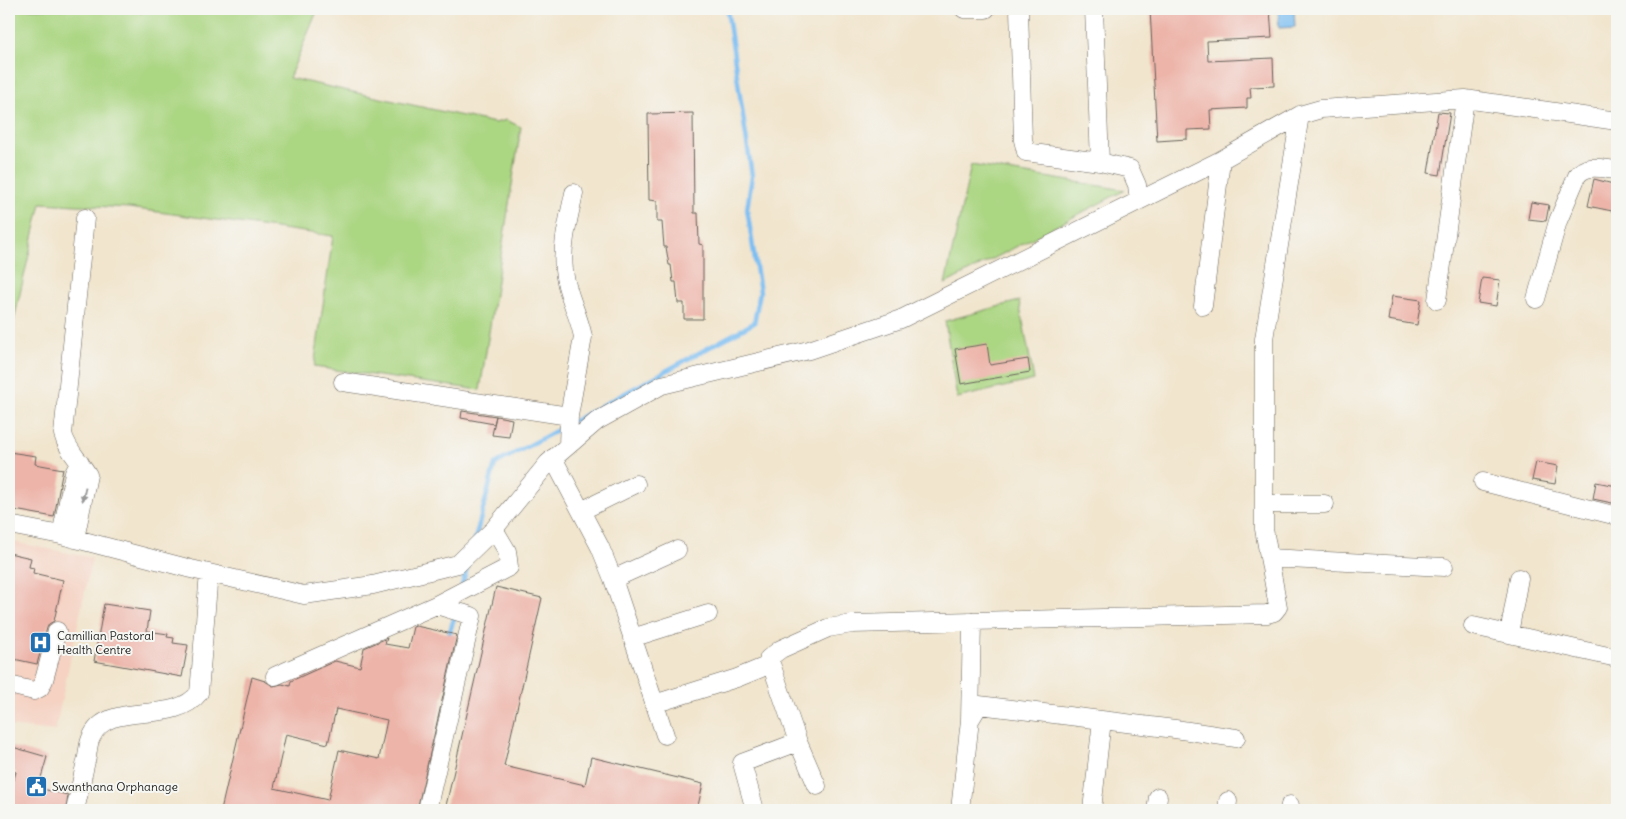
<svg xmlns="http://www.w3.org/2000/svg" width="1626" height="819" font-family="Delius,sans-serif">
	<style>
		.built { fill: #f5d2c2 }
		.green { fill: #abd682; stroke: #64794f }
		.water { fill: #7cbef2; stroke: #4c6d87 }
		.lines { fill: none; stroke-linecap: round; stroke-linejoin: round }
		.stream { stroke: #7cbef2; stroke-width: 4.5 }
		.building { fill: #edb4a9; fill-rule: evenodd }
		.minor-casing { stroke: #67625a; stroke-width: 19 }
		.minor { stroke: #fff; stroke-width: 18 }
		.oneway { fill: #999 }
		.labels { text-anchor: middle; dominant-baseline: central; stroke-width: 4; stroke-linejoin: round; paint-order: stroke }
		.poi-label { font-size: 12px; fill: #1c1c1c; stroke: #f6f6f2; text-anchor: start }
	</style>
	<rect width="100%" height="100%" fill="#f6f6f2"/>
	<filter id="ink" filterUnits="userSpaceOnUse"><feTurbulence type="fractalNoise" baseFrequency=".02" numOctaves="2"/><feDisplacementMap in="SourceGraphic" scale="10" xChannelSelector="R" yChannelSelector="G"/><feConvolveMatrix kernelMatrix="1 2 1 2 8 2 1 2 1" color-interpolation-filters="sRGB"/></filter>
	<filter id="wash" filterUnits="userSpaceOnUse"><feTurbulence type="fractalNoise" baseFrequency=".0096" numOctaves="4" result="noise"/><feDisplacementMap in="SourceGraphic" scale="20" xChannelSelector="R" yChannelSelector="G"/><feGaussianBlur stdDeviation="1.12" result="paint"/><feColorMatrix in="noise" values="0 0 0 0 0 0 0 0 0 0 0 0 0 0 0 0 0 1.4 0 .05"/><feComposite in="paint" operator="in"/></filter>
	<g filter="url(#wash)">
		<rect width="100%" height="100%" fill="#f1e5cd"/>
		<path class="built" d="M 9,541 L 92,558 L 55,731 L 9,726 Z"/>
		<path class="green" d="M 9,9 L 129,9 L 142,13 L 144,9 L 318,9 L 289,78 L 495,123 L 506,120 L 521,127 L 480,390 L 314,367 L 333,236 L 129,208 L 41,203 L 13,324 L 9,324 Z
			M 971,165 L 1125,190 L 945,284 Z
			M 1019,301 L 1034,380 L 957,398 L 945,321 Z"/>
		<path class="water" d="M 1278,9 L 1294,9 L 1295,27 L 1279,28 Z"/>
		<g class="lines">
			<path class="stream" d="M 574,421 L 754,323 L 760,292 L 747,209 L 752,176 L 727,9
				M 475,539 L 495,464 L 565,426
				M 462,585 L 469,561
				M 448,638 L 455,615"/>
		</g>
		<g id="blocks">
			<path class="building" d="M 1150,9 L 1270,9 L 1272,38 L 1207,41 L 1208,61 L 1273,58 L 1274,86 L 1250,87 L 1251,98 L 1247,98 L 1247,108 L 1210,110 L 1211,129 L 1187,130 L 1187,139 L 1157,141 Z
				M 1438,112 L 1450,113 L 1440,175 L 1428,173 Z
				M 693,113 L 694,213 L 698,213 L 699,244 L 703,245 L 703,319 L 684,319 L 684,303 L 678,303 L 676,282 L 673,282 L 671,265 L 669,265 L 666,247 L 664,247 L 662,222 L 657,222 L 657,201 L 649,200 L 648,114 Z
				M 1594,179 L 1617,185 L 1617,212 L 1588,206 Z
				M 1531,202 L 1549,205 L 1546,221 L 1528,219 Z
				M 1482,278 L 1500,280 L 1496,306 L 1478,303 Z
				M 1392,296 L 1421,300 L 1417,325 L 1388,320 Z
				M 987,344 L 990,365 L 1028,359 L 1030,372 L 961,384 L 955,349 Z
				M 462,411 L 496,416 L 494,424 L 461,418 Z
				M 496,416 L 512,419 L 509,437 L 492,435 Z
				M 9,452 L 36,456 L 35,464 L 63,469 L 54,517 L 9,509 Z
				M 1536,462 L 1558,466 L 1555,484 L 1532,480 Z
				M 1596,482 L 1617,486 L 1617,504 L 1593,499 Z
				M 9,553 L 31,558 L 29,567 L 34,568 L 33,573 L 63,580 L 54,621 L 49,624 L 47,628 L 37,664 L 9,658 L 9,613 L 11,602 L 9,602 Z
				M 496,587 L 542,598 L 504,766 L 585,785 L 591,757 L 703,784 L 697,810 L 445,810 Z
				M 104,604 L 150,611 L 147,631 L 168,634 L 167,637 L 174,638 L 173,643 L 188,645 L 182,677 L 94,661 Z
				M 416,626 L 457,635 L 417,810 L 221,810 L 252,677 L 265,681 L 273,686 L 282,684 L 290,686 L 291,681 L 335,661 L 360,667 L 364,648 L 387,638 L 385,644 L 408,648 L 413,627 ZM 336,709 L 387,720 L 379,759 L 339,750 L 328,800 L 274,788 L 286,734 L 328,744 Z
				M 9,746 L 47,757 L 38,788 L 68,795 L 66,810 L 9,810 L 9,795 L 16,772 L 9,770 Z"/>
		</g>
	</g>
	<g filter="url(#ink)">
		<use href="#blocks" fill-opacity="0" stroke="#67625a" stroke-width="1"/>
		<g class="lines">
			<defs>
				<path id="minor" d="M 964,9 L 986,9
					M 1019,9 L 1023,140 L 1026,152 L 1100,162
					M 1094,9 L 1100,162 L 1130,169 L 1137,185 L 1139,201
					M 1536,299 L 1558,221 L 1577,176 C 1586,163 1603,169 1617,170
					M 1437,300 L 1465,99
					M 1203,306 L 1221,160
					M 343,382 L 569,416
					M 568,446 L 569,416 L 583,337 C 579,314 566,294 564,270 C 561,244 569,218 574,193
					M 553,458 L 600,547 L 613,579 L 665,735
					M 1483,482 L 1617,516
					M 1264,504 L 1325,504
					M 581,511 L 636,484
					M 9,525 L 61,535 L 191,569 L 304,595 L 373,585 L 458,564 L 494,529 L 548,463 L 597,421 L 662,385 L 809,350 L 901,319 L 1221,160 L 1300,115 L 1321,109 L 1465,99 L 1617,121
					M 61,535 L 74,473 L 80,462
					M 75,539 L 88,475 C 80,461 67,450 63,434 L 85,218
					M 1269,558 L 1444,567
					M 613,579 L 677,550
					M 1473,626 L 1617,658
					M 1509,634 L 1519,578
					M 632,638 L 708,614
					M 275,676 L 436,605 L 509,567 L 507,551 L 494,529
					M 9,685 L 34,691 L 40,688 L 44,680 L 57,631
					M 654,704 L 737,678 L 771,664
					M 970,720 L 972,621
					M 817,786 L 798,742 L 769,658 L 781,649 L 828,628 L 852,624 L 1267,614 L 1274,612 L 1278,607 L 1264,529 L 1264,339 L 1300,115
					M 76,806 C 80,790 83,773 87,757 C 88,751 88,744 91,738 C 107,698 173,727 199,693 L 209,573
					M 427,810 L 472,616 L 436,605
					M 755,810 L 742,763 L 798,742
					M 960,810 L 970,720 L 979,705 L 1175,729 L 1236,738
					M 1092,810 L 1102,720
					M 1156,810 L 1158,797
					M 1227,810 L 1228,801
					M 1289,810 L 1290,805"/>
			</defs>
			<use href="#minor" class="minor-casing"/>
			<use href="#minor" class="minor"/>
		</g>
		<defs><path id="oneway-solid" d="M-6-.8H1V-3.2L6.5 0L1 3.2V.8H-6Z" transform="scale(1.25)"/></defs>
		<use class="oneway" href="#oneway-solid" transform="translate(84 494) rotate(102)"/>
	</g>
	<defs>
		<symbol id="hospital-square" viewBox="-11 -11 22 22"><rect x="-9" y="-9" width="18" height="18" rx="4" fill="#1f6fb2" stroke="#f6f6f2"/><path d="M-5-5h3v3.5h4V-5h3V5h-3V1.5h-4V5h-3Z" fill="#fff"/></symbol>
		<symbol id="civic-square" viewBox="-11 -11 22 22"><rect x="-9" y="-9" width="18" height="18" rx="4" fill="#1f6fb2" stroke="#f6f6f2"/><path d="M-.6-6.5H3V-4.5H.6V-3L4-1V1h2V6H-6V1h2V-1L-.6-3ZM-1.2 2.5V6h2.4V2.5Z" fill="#fff"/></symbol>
	</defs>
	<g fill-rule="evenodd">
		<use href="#hospital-square" x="28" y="630" width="25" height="25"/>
		<use href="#civic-square" x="24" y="774" width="25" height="25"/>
	</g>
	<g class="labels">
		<g class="poi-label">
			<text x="57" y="635">Camillian Pastoral<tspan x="57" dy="14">Health Centre</tspan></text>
			<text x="52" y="786">Swanthana Orphanage</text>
		</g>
	</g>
	<rect width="1626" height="819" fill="none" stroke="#f6f6f2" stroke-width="30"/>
</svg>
